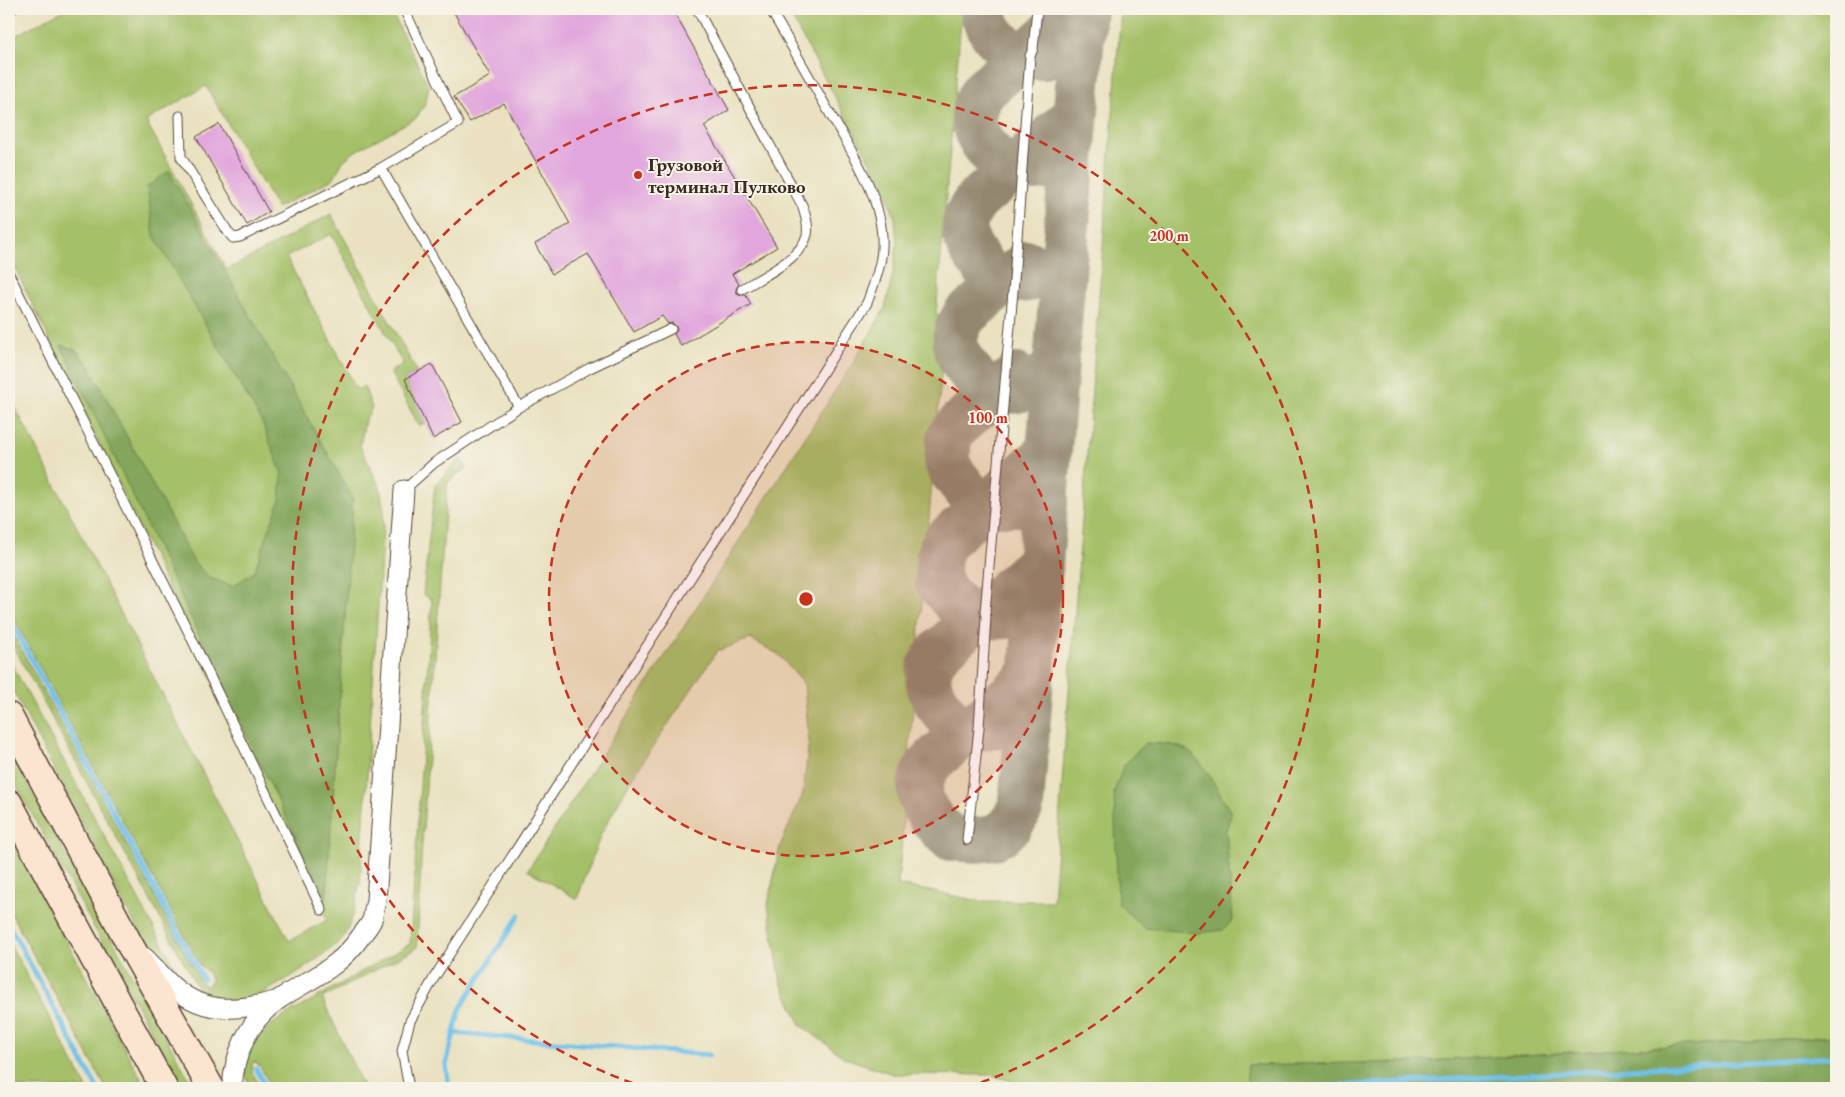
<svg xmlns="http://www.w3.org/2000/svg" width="1845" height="1097" font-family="'EB Garamond',serif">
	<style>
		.green { fill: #a4c067; stroke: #707542; fill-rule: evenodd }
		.forest { fill: #83a65c; stroke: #5f683d }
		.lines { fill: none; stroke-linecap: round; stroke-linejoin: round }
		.stream { stroke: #70c1eb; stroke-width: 5 }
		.taxiway { stroke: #92866e; stroke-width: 46 }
		.building { fill: #e1a6dd }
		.service-casing { stroke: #554536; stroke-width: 11 }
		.minor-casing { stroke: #554536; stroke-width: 21 }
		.secondary-casing { stroke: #554536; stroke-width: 29 }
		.service { stroke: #fff; stroke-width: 9 }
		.minor { stroke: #fff; stroke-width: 19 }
		.secondary { stroke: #fce5d0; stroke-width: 26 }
		.ring { fill: none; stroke: #c8321e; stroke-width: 2.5; stroke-dasharray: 9 6 }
		.poi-dot { fill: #c8321e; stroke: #f7f3e8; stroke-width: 2 }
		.labels { text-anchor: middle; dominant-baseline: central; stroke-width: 4; stroke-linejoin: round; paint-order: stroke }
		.poi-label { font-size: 19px; font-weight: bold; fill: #3b2a1e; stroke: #f7f3e8; text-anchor: start }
		.centre { fill: #c8321e; stroke: #f7f3e8; stroke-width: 2.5 }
		.ring-label { font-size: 15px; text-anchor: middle; font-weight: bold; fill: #c8321e; stroke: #f7f3e8; stroke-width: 4; stroke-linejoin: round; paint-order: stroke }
	</style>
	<rect width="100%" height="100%" fill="#f7f3e8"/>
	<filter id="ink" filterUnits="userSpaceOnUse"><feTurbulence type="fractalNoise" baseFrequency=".02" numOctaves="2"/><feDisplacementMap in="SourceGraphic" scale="10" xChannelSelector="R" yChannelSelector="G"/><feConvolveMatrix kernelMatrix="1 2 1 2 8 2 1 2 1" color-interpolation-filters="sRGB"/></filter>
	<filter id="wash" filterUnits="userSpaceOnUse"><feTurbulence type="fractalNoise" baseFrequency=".0096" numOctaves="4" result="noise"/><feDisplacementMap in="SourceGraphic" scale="20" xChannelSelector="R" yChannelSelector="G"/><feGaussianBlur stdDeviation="1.12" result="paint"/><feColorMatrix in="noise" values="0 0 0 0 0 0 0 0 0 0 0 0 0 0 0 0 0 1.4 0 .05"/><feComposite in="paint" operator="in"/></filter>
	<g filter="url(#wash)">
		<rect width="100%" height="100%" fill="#e9e1bf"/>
		<path class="green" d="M 66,9 L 390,9 L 429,87 L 425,104 L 416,118 L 354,152 L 343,161 L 333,179 L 277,208 L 206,86 L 146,121 L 227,270 L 331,214 L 417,372 L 405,379 L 426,422 L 419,426 L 390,372 L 403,364 L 331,234 L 286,257 L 357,390 L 364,386 L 372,408 L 365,420 L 360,446 L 380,488 L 384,511 L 360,882 C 356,900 353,926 341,940 C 329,953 256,1002 240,1002 C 226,1003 212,998 200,992 L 9,638 L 9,627 L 202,984 L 208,986 L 211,980 L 208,972 L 201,967 L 9,610 L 9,395 L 289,941 L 327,920 L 9,255 L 9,39 Z
			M 787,9 L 962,9 L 936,314 L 946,316 L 898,885 L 980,901 L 1053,901 L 1121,9 L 1836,9 L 1836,1036 L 1411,1062 L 1248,1065 L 1246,1088 L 1033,1088 L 992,1075 L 893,1074 L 845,1058 L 801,1025 L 781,983 L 768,905 L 780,846 L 803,794 L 809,740 L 804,684 L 778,654 L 750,639 L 717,651 L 632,778 L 601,834 L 577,899 L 528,870 L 851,366 L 885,308 L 893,274 L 897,244 L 895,218 L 883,185 ZM 1167,744 L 1186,750 L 1199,761 L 1231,813 L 1226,831 Z
			M 461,458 L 467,468 L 451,479 L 447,484 L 421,858 L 417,947 L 413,950 L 322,998 L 364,1088 L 272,1088 L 259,1065 L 255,1062 L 252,1063 L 252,1072 L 261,1088 L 251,1088 C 234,1057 256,1035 281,1018 L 410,944 L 432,600 L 423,594 L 435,485 Z
			M 9,658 L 18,676 L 182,980 L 144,942 L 9,683 Z
			M 9,751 L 173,1050 L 194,1088 L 182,1088 L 9,772 Z
			M 9,835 L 146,1088 L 106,1088 L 9,910 Z
			M 9,942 L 87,1088 L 9,1088 Z"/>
		<path class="forest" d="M 169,171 L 353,499 L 326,901 L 61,345 L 76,350 L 88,364 L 194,562 L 210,578 L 233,586 L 254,572 L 280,500 L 282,474 L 262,422 L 154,236 L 147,187 Z
			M 1145,743 C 1158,744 1175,743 1186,750 C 1205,761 1219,794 1231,813 L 1226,831 L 1233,920 L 1223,930 L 1199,933 L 1144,928 L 1118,904 L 1114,792 L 1124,765 Z
			M 1836,1036 L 1836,1081 L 1806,1083 L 1801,1088 L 1246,1088 L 1248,1065 L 1411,1062 Z"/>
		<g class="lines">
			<path class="stream" d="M 9,618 L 203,979
				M 9,925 L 97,1088
				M 454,1033 L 709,1055
				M 256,1069 L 267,1088
				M 449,1088 L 446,1065 L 460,1009 L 519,915
				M 1305,1088 L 1836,1057"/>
			<path class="taxiway" d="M 983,9 C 986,41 1022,65 1053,55
				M 1043,167 C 1032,169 1015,169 1004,165 C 998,163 993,156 990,152 C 972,131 968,114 983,91 L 1078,9
				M 1064,254 C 1050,272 1043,279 1019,280 C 1012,280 1003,280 996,278 C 989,276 984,267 980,262 C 962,239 958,222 978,199 L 1069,121 L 1076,112
				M 1027,263 L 965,315 C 949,339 954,354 972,374 C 976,379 980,386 986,388 C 992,391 1002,391 1009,391 C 1033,389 1043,384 1056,362
				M 1016,376 L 961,422 L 953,431 L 949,439 L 947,462 L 951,471 L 972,498 L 978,502 L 995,504 L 1018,504
				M 1008,616 C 966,618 963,614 938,582 C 938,566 937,551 948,538 L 1042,458 L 1049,449
				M 1031,673 L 1022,685 L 934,759 C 906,789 925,816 951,838 C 987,842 1005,843 1021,806 L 1084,9
				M 999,726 C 986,728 969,731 957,724 C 951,721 947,716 943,711 C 926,691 922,668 942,649 L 1039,563"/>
		</g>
		<g id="blocks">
			<path class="building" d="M 452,9 L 672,9 L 729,110 L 704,126 L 777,247 L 732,274 L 739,284 L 736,289 L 737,293 L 742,295 L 745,294 L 751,304 L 681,346 L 674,334 L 677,330 L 676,326 L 672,323 L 668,324 L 662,316 L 634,332 L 588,254 L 552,274 L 535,244 L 570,224 L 504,103 L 470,122 L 454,97 L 490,76 Z
				M 219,124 L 269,212 L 247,225 L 196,137 Z
				M 432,364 L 462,422 L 433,439 L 405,379 Z"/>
		</g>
	</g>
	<g filter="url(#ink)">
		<use href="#blocks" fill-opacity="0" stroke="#554536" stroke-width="1"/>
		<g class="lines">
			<defs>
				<path id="service" d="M 404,9 L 458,123 L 381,168 L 519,407
					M 697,9 L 802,205 C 805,214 809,225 807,235 C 801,259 762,277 742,289
					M 9,11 L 13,9
					M 180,116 L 181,157 L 228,232 L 233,238 L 240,237 L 381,168
					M 9,274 L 190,635 L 322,910
					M 404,490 L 434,463 L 519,407 L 590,368 L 671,329
					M 967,840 L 979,728 L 986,617 L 985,612 L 1014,280 L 1030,56 L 1033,49 L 1037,9
					M 409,1088 L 402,1051 L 410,1021 L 434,978 L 867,303 C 874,284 881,267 882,248 C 885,198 848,146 825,105 C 807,73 789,41 770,9"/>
				<path id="minor" d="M 144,957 C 153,965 160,974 168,982 C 200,1014 235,1012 275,1001
					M 232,1088 C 234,1054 249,1020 278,1000 C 310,978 338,970 361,936 C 365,931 370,925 372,920 C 374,914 374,907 376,901 L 404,490"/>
				<path id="secondary" d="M 9,716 L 130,945 L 211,1088
					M 9,803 L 164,1088"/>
			</defs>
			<use href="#service" class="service-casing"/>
			<use href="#minor" class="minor-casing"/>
			<use href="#secondary" class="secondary-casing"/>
			<use href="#service" class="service"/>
			<use href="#minor" class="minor"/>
			<use href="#secondary" class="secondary"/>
		</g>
	</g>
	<circle cx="806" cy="599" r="257" fill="#c8321e" fill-opacity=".12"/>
	<g class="ring">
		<circle cx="806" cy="599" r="257"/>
		<path d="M647 1088A514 514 0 1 1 965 1088"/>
	</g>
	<circle class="poi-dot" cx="638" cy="175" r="5"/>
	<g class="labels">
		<g class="poi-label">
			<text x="648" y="164">Грузовой<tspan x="648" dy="22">терминал Пулково</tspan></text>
		</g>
	</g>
	<circle cx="806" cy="599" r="8" class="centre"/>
	<g class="ring-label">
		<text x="1169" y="241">200 m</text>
		<text x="988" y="423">100 m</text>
	</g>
	<rect width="1845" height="1097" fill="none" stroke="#f7f3e8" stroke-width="30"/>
</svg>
